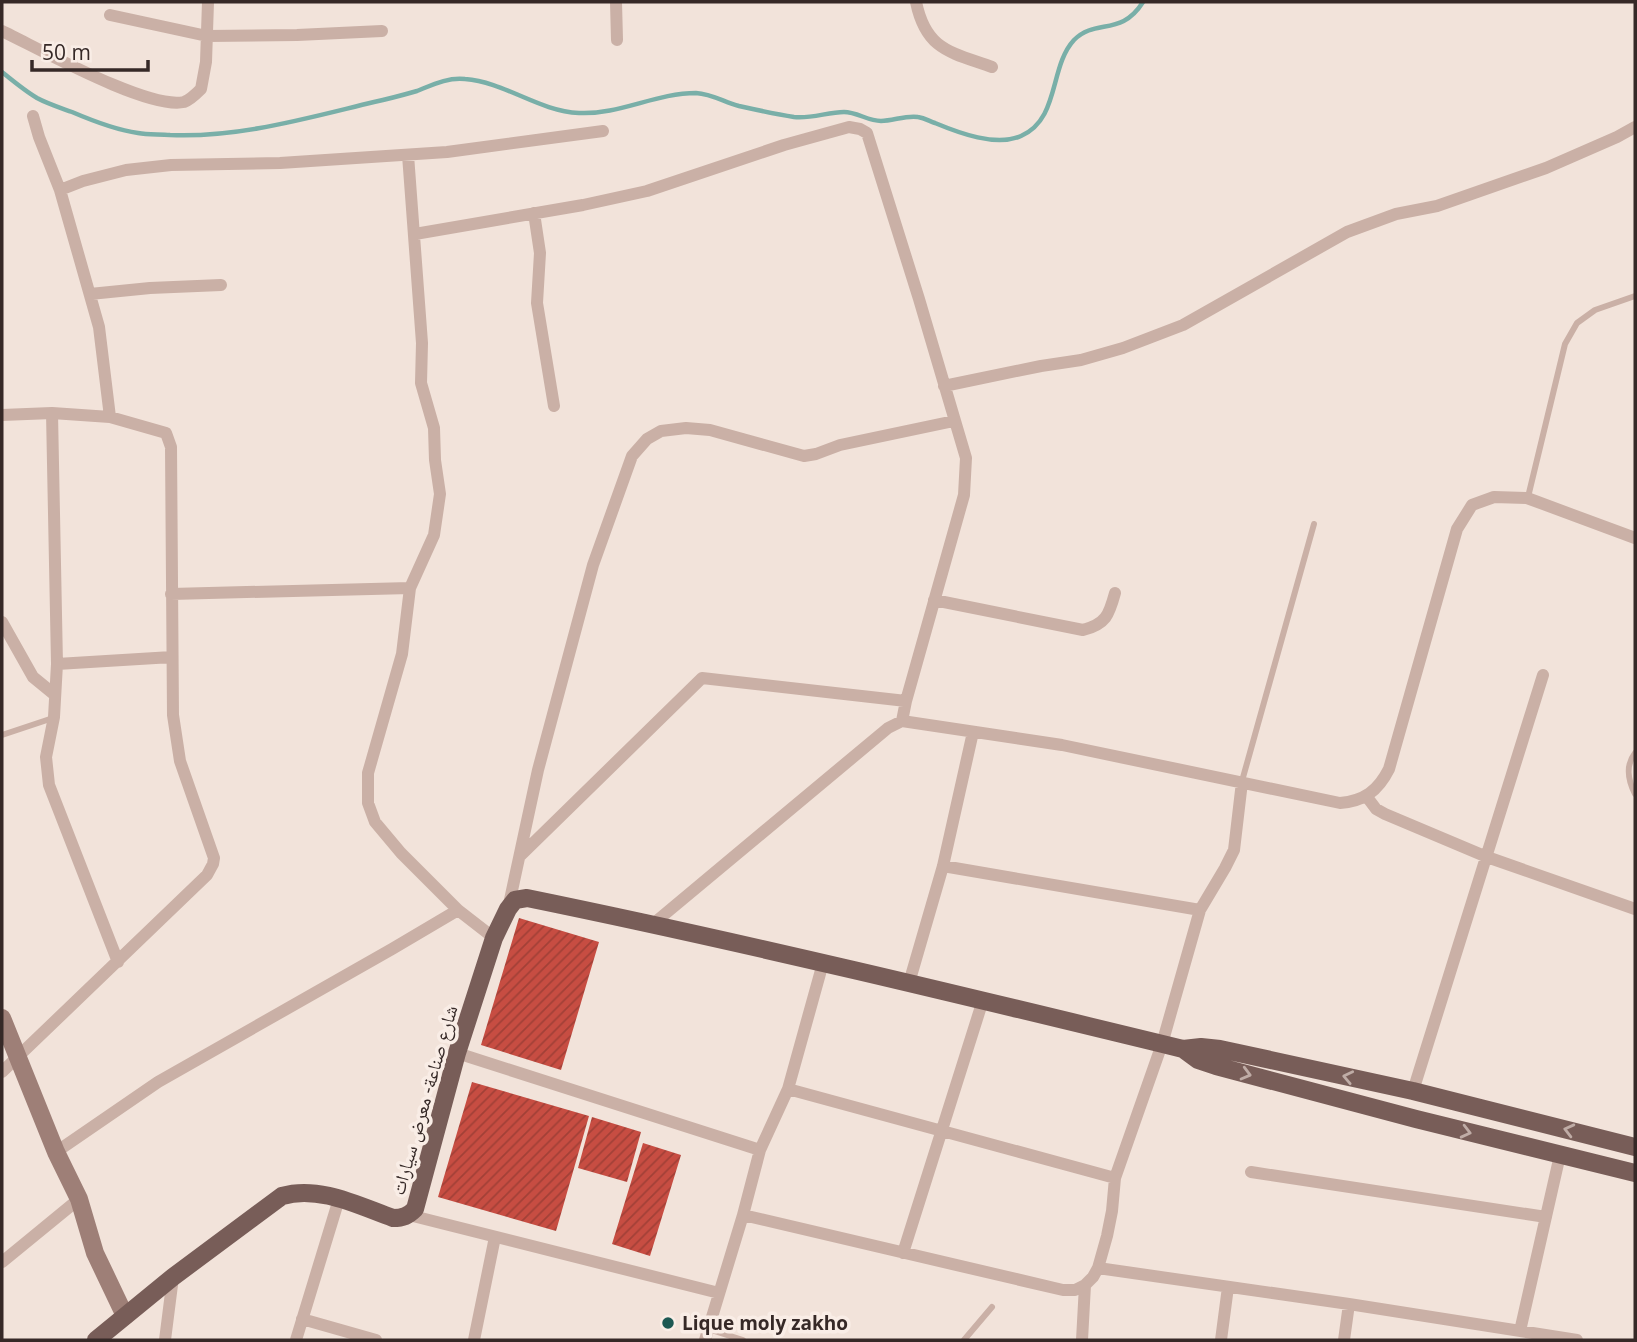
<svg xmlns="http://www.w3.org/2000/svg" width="1637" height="1342" font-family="'Open Sans','Noto Naskh Arabic',sans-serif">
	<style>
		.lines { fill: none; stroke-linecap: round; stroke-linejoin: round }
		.stream { stroke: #79afa8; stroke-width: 4.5 }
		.building { fill: url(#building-hatch) }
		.lane { stroke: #cab0a6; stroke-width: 6 }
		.street { stroke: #cab0a6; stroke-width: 12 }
		.secondary { stroke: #9e7f77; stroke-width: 18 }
		.primary { stroke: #785d58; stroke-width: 18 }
		.oneway { stroke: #bfaca6 }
		.poi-dot { fill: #1c5852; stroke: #f9ede6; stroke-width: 2.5 }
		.labels { text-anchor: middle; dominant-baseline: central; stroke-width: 7; stroke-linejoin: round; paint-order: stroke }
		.street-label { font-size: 19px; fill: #362927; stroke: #f9ede6 }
		.poi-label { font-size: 19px; font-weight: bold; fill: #362927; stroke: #f9ede6; text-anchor: start }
	</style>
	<defs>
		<pattern id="building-hatch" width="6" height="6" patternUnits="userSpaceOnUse" patternTransform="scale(1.75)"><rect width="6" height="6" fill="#c74d42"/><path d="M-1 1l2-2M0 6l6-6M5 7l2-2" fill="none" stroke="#a24037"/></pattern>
	</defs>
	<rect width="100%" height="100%" fill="#f2e3da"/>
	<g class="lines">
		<path class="stream" d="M 2,72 C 13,81 25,91 37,98 C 48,104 61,108 72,112 C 93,121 116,130 138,133 C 148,135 159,134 170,135 C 239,138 307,118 374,102 C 388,99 403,95 417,91 C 432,85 448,77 465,79 C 505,82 538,111 579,113 C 619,115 656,93 696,93 C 712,94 724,102 739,106 C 757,110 775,114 794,117 C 811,119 828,112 844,112 C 857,112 868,121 881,121 C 893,121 906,115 918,117 C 925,118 929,121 935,123 C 959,133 996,147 1021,136 C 1060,119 1049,67 1074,40 C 1096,18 1121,37 1143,2"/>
	</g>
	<path class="building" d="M 519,918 L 599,942 L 561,1070 L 481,1045 Z
		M 472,1082 L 589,1116 L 556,1231 L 438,1197 Z
		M 592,1117 L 641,1132 L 627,1182 L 578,1168 Z
		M 643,1143 L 681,1155 L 650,1256 L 612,1244 Z"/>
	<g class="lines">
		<path class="lane" d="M 1528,497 L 1565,344 L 1577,323 L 1595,310 L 1635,296
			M 2,735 L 53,718
			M 1635,753 C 1625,766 1628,780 1635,794
			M 1242,781 L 1314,524
			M 708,1329 L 743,1340
			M 964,1340 L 992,1307"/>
		<path class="street" d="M 616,2 L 617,40
			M 916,2 C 926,50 950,52 992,67
			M 110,15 L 207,36 L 297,35 L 382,31
			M 2,31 C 38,48 148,110 184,102 C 190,100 197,93 201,89 L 206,62 L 208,2
			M 33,116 L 39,137 L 60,190 L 99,327 L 110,417
			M 408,155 L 422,343 L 421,383 L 434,428 L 435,460 L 440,494 L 434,535 L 410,588 L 402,654 L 368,773 L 368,803 L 375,822 L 401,853 L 458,910 L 494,938
			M 60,190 L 83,181 L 126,170 L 171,165 L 280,163 L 447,152 L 603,131
			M 534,213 L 540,253 L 537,303 L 554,406
			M 415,234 L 583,205 L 647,191 L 784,145 L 849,127 L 860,129 L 867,133 L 919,299 L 966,458 L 964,495 L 906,701 L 902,721
			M 90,294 L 150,288 L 221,285
			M 944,386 L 1041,366 L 1081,360 L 1123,348 L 1183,325 L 1347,232 L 1396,214 L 1437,206 L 1546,168 L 1617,137 L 1635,127
			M 52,413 L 57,664 L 54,717 L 46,757 L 49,785 L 118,962
			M 2,415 L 52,413 L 110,417 L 166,433 L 171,447 L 173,715 L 180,761 L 214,858 L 213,864 L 207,875 L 2,1072
			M 171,594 L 410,588
			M 934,600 L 1083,630 C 1106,624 1109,615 1115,593
			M 2,622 L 33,677 L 55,695
			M 57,664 L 172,657
			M 1367,797 L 1376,809 L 1385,814 L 1487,857 L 1635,909
			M 520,856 L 702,678 L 906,701
			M 943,866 L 1200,910
			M 508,909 L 538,770 L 593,565 L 632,456 L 647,439 L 661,431 L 686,428 L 710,430 L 804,456 L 816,454 L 840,445 L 954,421
			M 653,924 L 888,728 L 902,721 L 1062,745 L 1340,803 C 1364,801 1378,791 1389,769 L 1457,529 L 1472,505 L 1494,497 L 1527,498 L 1635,538
			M 909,983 L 943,866 L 973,732
			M 457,1053 L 760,1150
			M 788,1089 L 1115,1178
			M 1413,1091 L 1543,675
			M 56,1152 L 158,1082 L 392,949 L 458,910
			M 1251,1172 L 1546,1217
			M 409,1215 L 719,1293
			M 743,1215 L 1063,1290 L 1075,1290 L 1085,1285 L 1093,1277 L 1098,1268 L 1107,1236 L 1112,1211 L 1115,1178 L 1162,1044 L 1200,910 L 1225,868 L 1234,850 L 1242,782
			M 903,1253 L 983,1000
			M 2,1262 L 79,1199
			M 1098,1268 L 1349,1304 L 1577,1340
			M 302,1319 L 376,1340
			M 1520,1331 L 1560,1155
			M 165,1340 L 173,1277
			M 296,1340 L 339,1199
			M 474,1340 L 495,1237
			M 705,1340 L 743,1215 L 760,1150 L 788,1089 L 823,963
			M 1082,1340 L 1085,1285
			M 1221,1340 L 1228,1287
			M 1344,1340 L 1349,1304"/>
		<path class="secondary" d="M 2,1018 L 56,1152 L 79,1199 L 95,1253 L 125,1316"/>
		<path class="primary" d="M 1183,1049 L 1198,1060 L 1216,1066 L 1416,1119 L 1635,1173
			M 96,1340 L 173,1277 L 282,1196 C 319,1185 359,1206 393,1218 C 403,1218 408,1216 415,1209 L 457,1053 L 494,938 L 508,909 L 515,900 L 527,898 C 747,943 965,996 1183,1049 L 1201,1047 L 1220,1049 L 1413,1091 L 1635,1147"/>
	</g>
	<defs><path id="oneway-chevron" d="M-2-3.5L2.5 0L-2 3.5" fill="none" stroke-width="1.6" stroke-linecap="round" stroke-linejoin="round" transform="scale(1.75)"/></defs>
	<g class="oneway">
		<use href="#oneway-chevron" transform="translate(1246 1074) rotate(15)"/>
		<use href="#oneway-chevron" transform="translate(1348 1077) rotate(-168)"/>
		<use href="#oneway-chevron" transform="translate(1569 1130) rotate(-166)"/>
		<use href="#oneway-chevron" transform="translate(1466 1132) rotate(14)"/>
	</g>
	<circle class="poi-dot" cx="668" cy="1323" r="7"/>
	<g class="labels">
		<g class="street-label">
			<text transform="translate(424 1100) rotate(-74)">شارع صناعة- معرض سيارات</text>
		</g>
		<g class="poi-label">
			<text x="682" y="1323">Lique moly zakho</text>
		</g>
	</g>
	<rect width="1637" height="1342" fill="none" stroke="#362927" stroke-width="7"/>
	<path d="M32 60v10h116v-10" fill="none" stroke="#362927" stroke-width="3.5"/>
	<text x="42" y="60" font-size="21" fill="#362927" stroke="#f9ede6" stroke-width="5" paint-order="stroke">50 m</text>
</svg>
